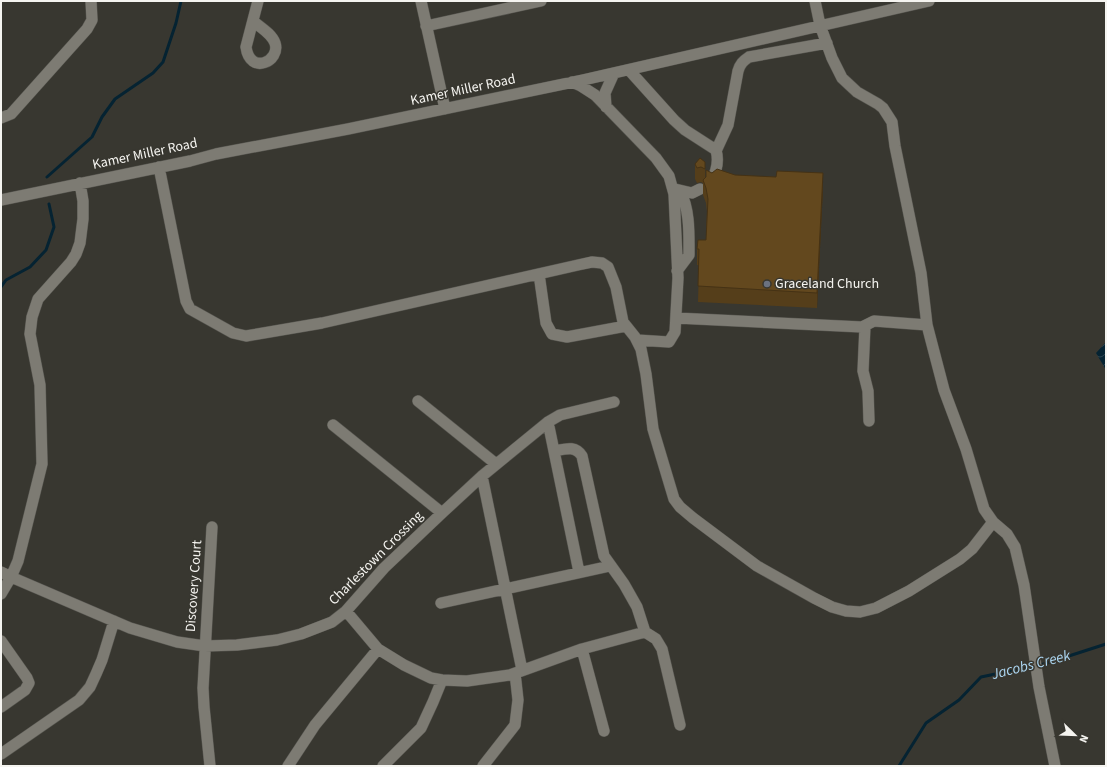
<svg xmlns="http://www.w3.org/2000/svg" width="1107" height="767" font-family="'Source Sans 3',sans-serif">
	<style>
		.water { fill: url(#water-waves) }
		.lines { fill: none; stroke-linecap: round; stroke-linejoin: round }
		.stream { stroke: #052332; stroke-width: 3 }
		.minor-casing { stroke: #575650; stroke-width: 12 }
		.minor { stroke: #7d7b73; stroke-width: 11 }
		.wall { fill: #553e1a }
		.shaded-wall { fill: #453215 }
		.building { fill: #63481e; stroke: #453215 }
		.worship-dot { fill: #6b7280; stroke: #383730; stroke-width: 1.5 }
		.labels { text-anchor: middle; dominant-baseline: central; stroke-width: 3; stroke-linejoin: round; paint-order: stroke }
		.street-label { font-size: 14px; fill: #f5f4f0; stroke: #383730 }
		.poi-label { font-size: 14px; fill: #f5f4f0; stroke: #383730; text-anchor: start }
		.water-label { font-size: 15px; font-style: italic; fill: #acd6f1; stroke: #383730 }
	</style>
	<defs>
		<pattern id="water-waves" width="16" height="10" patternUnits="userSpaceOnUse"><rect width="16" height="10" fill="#052332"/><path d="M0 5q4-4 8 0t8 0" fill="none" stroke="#2a4450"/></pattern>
	</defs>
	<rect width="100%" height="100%" fill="#383730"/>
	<path class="water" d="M 1106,342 L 1106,370 L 1096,353 Z"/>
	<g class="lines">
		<path class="stream" d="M 47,177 L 92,137 L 102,117 L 115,99 L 153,73 L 163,62 L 176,23 L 181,1
			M 1,287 L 6,280 L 30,267 L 46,250 L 54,227 L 49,204
			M 899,766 L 926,723 L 959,700 L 981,677 L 1044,664 L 1106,644"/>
		<defs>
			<path id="minor" d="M 421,1 L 445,109
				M 815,1 L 820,25 L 832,58 L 842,78 L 857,92 L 878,104 L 883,108 L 892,122 L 895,146 L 921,273 L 927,325 L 944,390 L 966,449 L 984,509 L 993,522 L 1007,534 L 1015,547 L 1024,585 L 1039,687 L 1055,766
				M 253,21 C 260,27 272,34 275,43 C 281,61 250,76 246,47 L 258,1
				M 426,26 L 541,1
				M 629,70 L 674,120 L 685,130 L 716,150 C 719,161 717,171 711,181
				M 572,82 L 581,86 L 595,95 L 656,158 L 669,176 L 674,194 L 678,278 L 675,332 L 669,342 L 637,340
				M 606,107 L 605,93 L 614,73
				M 1,118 L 11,114 L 87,29 L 92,20 L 91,1
				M 716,151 L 728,125 L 738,71 C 740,64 743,61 749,57 L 827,43
				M 159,167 L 186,301 L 190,309 L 233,333 L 246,336 L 322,323 L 578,265 L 592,262 L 602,263 L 608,267 L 616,287 L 623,322 L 635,337 L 641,349 L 646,374 L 653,429 L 674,499 L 680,507 L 693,518 L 757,566 L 814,598 L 832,607 L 846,611 L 860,612 L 876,608 L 909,591 L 960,559 L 972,549 L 993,522
				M 675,189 L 692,193 L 700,189
				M 1,200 L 190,161 L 216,154 L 348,129 L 583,80 L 929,1
				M 677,271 L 689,255 C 689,234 690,209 680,191
				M 539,274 L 546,323 L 552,334 L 567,337 L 626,326
				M 676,318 L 862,327 L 874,321 L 927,325
				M 865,326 L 863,371 L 868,391 L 869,421
				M 418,401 L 496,464
				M 548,422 L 579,572
				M 333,425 L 442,513
				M 554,451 C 565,449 575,445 582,456 L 604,556 L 624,584 L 637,607 L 645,632 L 656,639 L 662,649 L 680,725
				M 482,476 L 522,670
				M 1,572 L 11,577 L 18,561 L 42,464 L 40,385 L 30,334 L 32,317 L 38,299 L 71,262 L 76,254 L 80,243 L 83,219 L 83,201 L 80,183
				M 1,594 L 11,577 L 130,628 L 177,642 L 205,646 L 237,645 L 277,640 L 301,634 L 332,622 L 346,611 L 384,568 L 442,513 L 482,476 L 548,422 L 560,415 L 614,402
				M 441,603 L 610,566
				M 346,611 L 378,649 L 404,665 L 431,678 L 442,680 L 467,681 L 510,675 L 582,649 L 645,632
				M 1,641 L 27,678 L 29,683 L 25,690 L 1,707
				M 582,649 L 604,731
				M 1,754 L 79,700 L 90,687 L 96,674 L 102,660 L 114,621
				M 210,766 L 204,707 L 203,688 L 212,527
				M 288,766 L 315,725 L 378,649
				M 383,766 L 421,728 L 433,702 L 442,680
				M 483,766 L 515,725 L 518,700 L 515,673"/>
		</defs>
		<use href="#minor" class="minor-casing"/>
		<use href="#minor" class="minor"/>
	</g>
	<path class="wall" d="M 705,162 L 705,178 L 712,173 L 735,175 L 823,188 L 817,308 L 698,302 L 699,265 L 697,265 L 697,249 L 706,240 L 707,212 L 706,203 L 703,195 L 703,183 L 701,182 L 697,183 L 695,179 L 695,164 Z"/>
	<path class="shaded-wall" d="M 823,173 L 823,188 L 817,308 L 817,293 Z
		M 2,664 L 2,682 L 1,682 L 1,665 Z"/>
	<path class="building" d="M 700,158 L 705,162 L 705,169 L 701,167 L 697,168 L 695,164 Z
		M 717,169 L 735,175 L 776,177 L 777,171 L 823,173 L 817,293 L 698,286 L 699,249 L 697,249 L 698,240 L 706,240 L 708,199 L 706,188 L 703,180 L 706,177 L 706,170 L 712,173 Z"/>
	<circle class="worship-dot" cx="767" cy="284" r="4"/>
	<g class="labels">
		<g class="street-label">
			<text transform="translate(463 90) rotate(-12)">Kamer Miller Road</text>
			<text transform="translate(145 154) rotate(-12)">Kamer Miller Road</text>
			<text transform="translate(376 558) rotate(-45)">Charlestown Crossing</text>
			<text transform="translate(194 586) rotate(-86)">Discovery Court</text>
		</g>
		<g class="poi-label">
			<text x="775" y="284">Graceland Church</text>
		</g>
		<g class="water-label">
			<text transform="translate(1031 665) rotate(-14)">Jacobs Creek</text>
		</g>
	</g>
	<rect width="1107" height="767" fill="none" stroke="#f5f4f0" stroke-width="4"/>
	<g transform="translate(1075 735) rotate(113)" stroke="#383730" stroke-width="3" paint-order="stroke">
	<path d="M0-3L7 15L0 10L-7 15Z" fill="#f5f4f0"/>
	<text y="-6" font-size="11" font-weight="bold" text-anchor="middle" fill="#f5f4f0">N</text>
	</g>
</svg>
